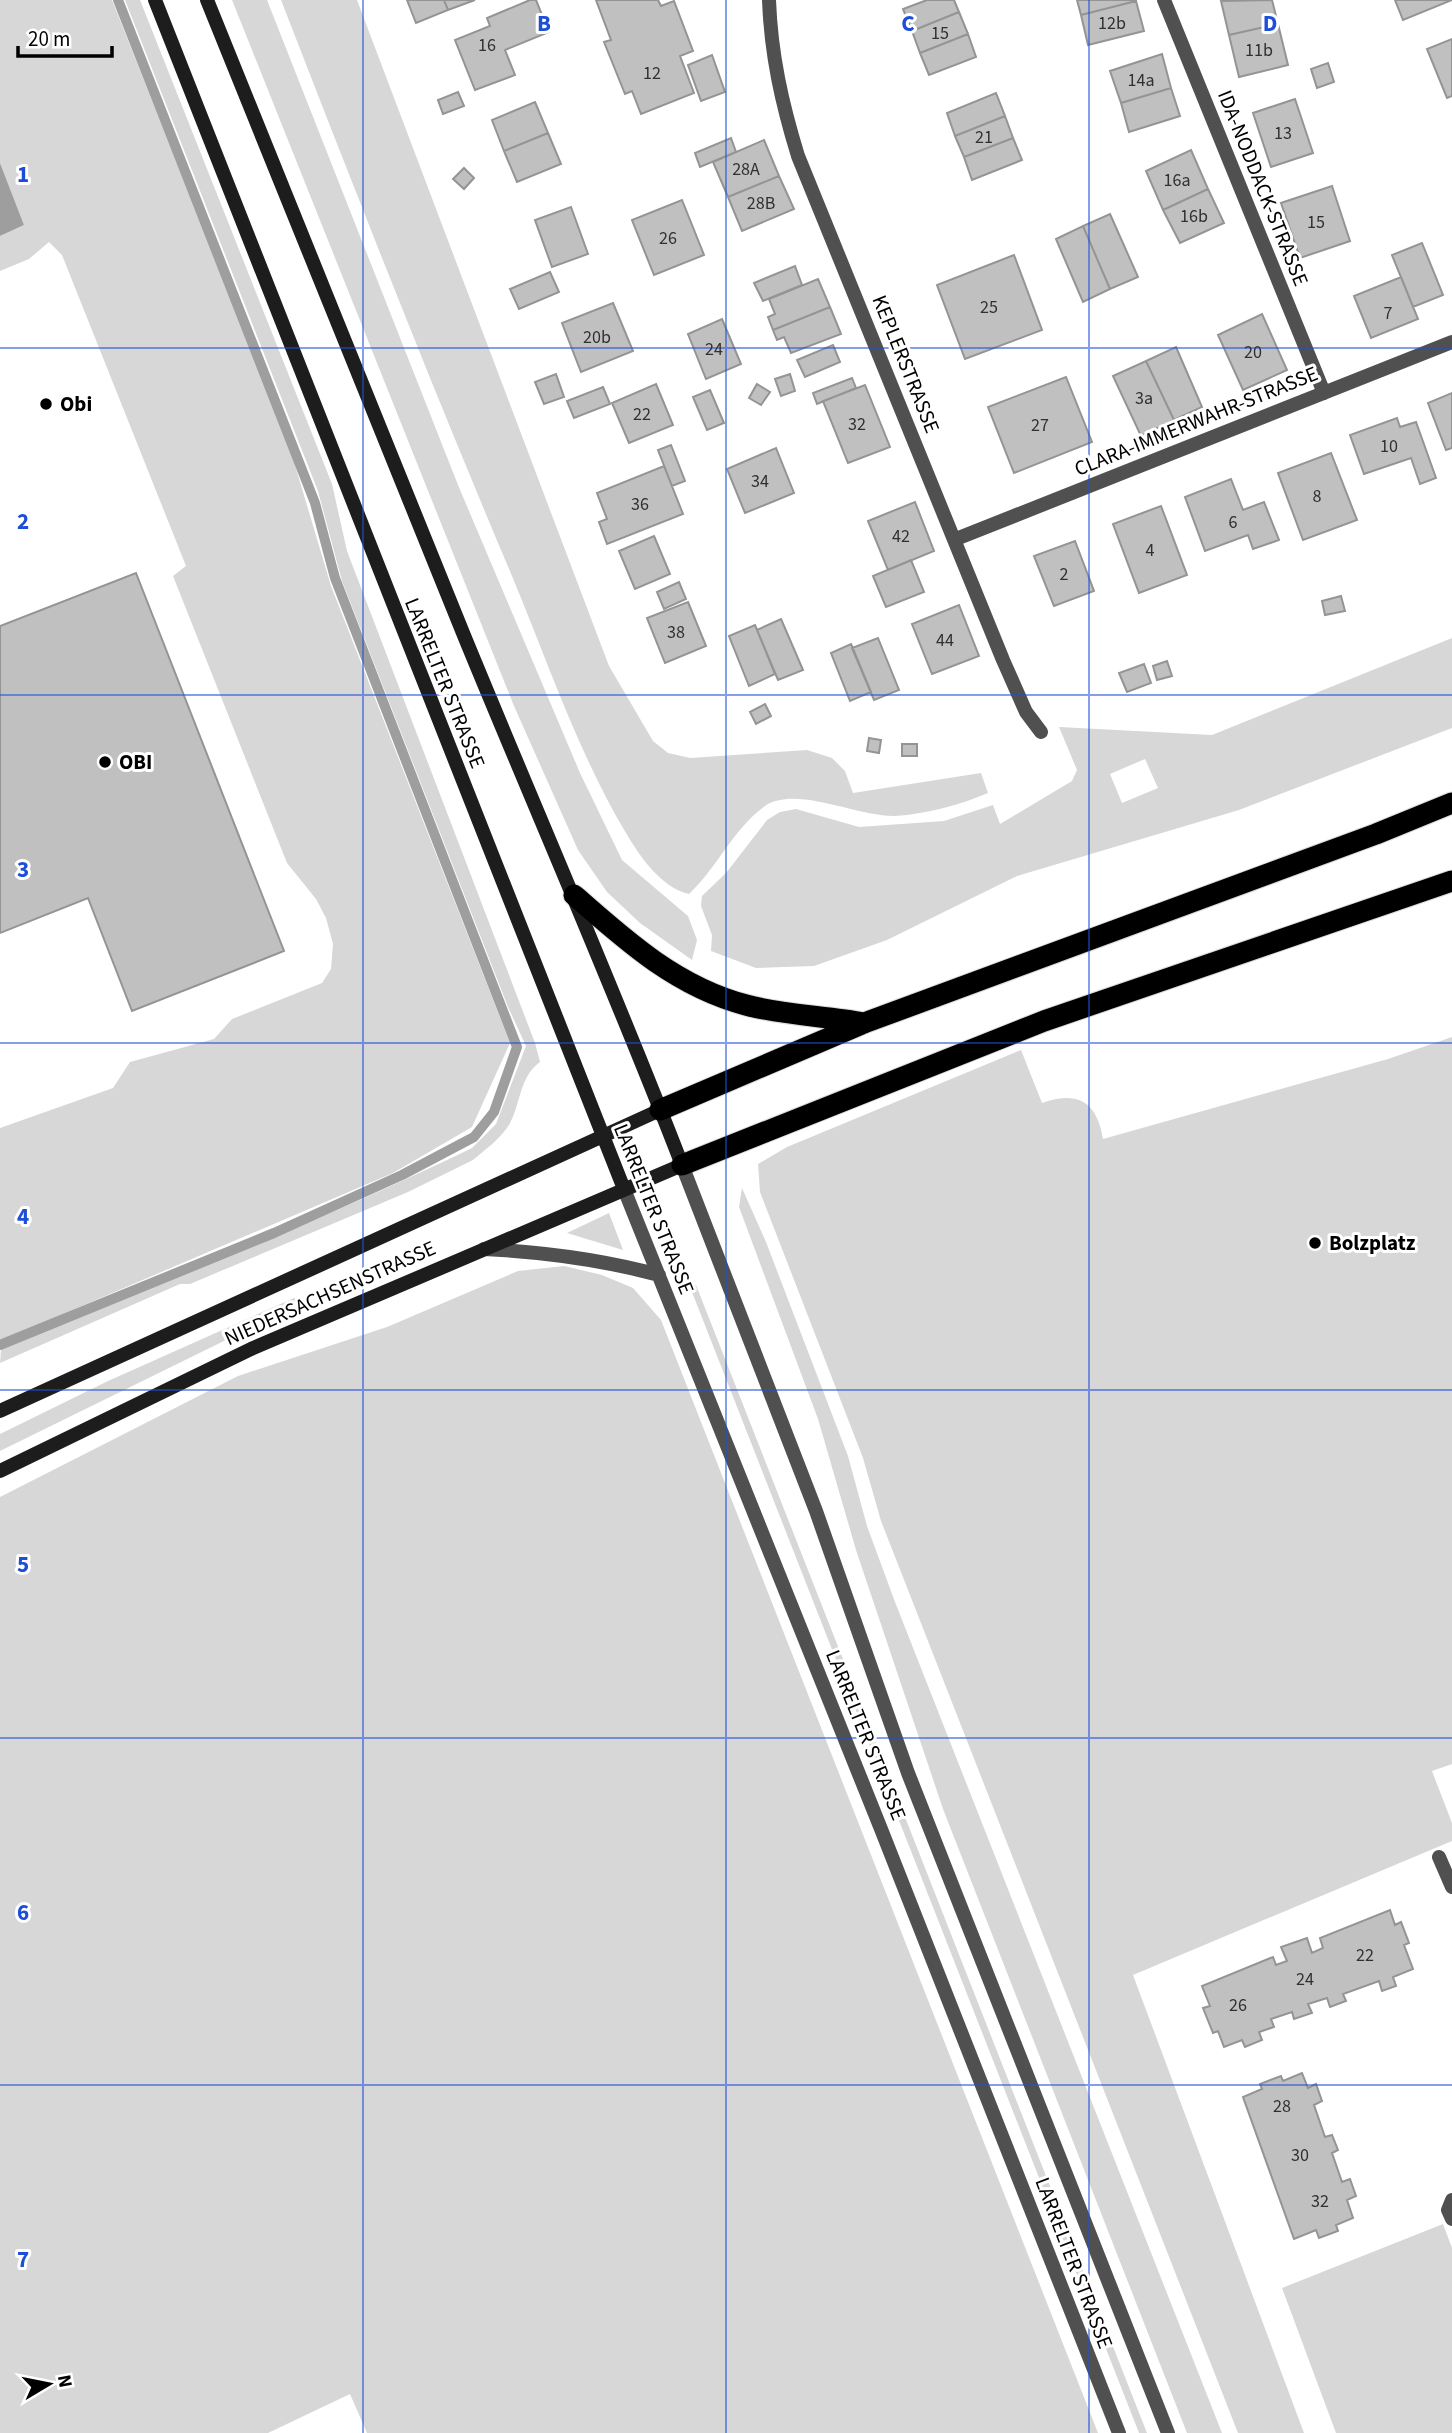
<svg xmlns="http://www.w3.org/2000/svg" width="1452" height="2433" font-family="'Source Sans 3',sans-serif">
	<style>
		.green { fill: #d7d7d7; fill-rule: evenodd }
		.water { fill: #9e9e9e }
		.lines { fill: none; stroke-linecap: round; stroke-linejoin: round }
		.stream { stroke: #9e9e9e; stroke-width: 10 }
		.building { fill: #c0c0c0; stroke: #949494; stroke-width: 2 }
		.motorway-casing { stroke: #dbdbdb; stroke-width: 23 }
		.minor { stroke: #505050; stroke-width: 14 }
		.tertiary { stroke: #505050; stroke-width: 14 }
		.secondary { stroke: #1d1d1d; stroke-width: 14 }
		.motorway { stroke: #000; stroke-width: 21 }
		.grid { fill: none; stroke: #1d4ed8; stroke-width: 2; stroke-opacity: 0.55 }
		.poi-dot { fill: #000; stroke: #fff; stroke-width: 2.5 }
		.labels { text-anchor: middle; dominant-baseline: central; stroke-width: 6; stroke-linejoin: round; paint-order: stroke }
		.number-label { font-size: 18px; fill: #303030 }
		.street-label { font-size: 21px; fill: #000; stroke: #fff }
		.poi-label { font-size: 21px; font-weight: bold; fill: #000; stroke: #fff; text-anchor: start }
		.grid-label { font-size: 23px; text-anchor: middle; font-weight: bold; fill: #1d4ed8; stroke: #fff; stroke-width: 6; stroke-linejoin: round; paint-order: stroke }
	</style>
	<rect width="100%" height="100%" fill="#fff"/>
	<path class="green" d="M 0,0 L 112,0 L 289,445 L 331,586 L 510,1043 L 472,1127 L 393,1173 L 0,1341 L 0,1128 L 113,1088 L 130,1062 L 214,1039 L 232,1019 L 322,983 L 331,969 L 333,944 L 326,918 L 316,899 L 287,863 L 173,576 L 186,566 L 62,255 L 49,242 L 29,259 L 0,271 L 0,236 L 24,225 L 0,163 Z
		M 125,0 L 140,0 L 332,484 L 347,551 L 535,1043 L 540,1062 C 519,1077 521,1104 509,1125 C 500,1139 486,1149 473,1160 L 408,1192 L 190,1284 L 180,1284 L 0,1363 L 1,1350 C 158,1283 318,1223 472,1148 L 496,1124 L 526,1046 L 508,1007 L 342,581 L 318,491 Z
		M 232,0 L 267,0 L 458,485 L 580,773 L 622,860 L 688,916 L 697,940 L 692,960 L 640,923 L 607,892 L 578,850 L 514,706 Z
		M 281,0 L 357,0 L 609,666 L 653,741 L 668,753 L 690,758 L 807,750 L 832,758 L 845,771 L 853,793 L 981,773 L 988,793 C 960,805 926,814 895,816 C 857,817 796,785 765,806 C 733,829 717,868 689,894 C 661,888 639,855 626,833 C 579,755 547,660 512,576 C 431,385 356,193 281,0 Z
		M 1452,638 L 1452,728 L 1239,810 L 1017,876 L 887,940 L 814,966 L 756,968 L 711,951 L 712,935 L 701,906 L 702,896 L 726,873 L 767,820 L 780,812 L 796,809 L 859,827 L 944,821 L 993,805 L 1000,824 L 1072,781 L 1077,770 L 1059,727 L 1212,735 ZM 1145,759 L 1158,788 L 1122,803 L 1110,774 Z
		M 1452,1037 L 1452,1764 L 1432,1771 L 1452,1823 L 1452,1841 L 1133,1975 L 1304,2433 L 1238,2433 L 881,1521 L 863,1458 L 760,1192 L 758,1164 L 787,1147 L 1021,1050 L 1042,1103 C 1078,1090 1097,1102 1103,1139 L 1388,1059 Z
		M 742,1188 L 766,1242 L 848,1456 L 867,1526 L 895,1602 L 1222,2433 L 1187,2433 L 943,1809 L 856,1550 L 818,1419 L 739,1207 Z
		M 609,1213 L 623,1250 L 567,1233 Z
		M 564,1266 L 602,1275 L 633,1288 L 661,1320 L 1098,2433 L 367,2433 L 350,2394 L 268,2433 L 0,2433 L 0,1497 L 238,1376 L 387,1327 L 518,1271 Z
		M 696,1285 L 1147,2433 L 1139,2433 L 690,1287 Z
		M 294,1298 L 298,1300 L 279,1314 L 0,1451 L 0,1434 L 108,1381 Z
		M 1443,2224 L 1452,2248 L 1452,2433 L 1336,2433 L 1282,2288 Z"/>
	<path class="water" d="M 0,163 L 24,225 L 0,236 Z"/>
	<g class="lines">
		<path class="stream" d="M 0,1345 L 274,1233 L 402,1175 L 474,1137 L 494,1112 L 517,1047 L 335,578 L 315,503 L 118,0"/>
	</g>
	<path class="building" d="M 407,0 L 444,0 L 448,10 L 416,23 Z
		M 444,0 L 475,0 L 448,10 Z
		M 530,0 L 536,0 L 549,32 L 505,50 L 515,75 L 475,90 L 455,40 L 490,26 L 487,18 Z
		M 596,0 L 658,0 L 661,6 L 674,1 L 693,51 L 680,56 L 694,93 L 641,114 L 632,91 L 625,94 L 604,42 L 611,40 Z
		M 927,0 L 954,0 L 959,12 L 912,31 L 903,9 Z
		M 1077,0 L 1136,0 L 1136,1 L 1081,15 Z
		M 1272,0 L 1278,24 L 1229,35 L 1221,1 Z
		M 1395,0 L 1452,0 L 1403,20 Z
		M 1136,1 L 1144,31 L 1088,45 L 1081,15 Z
		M 959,12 L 968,34 L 920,53 L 912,31 Z
		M 1278,24 L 1288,65 L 1239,77 L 1229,35 Z
		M 968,34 L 976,57 L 929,75 L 920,53 Z
		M 1452,39 L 1452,96 L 1447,98 L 1427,49 Z
		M 1162,54 L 1171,88 L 1121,103 L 1110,71 Z
		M 712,55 L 725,92 L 701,101 L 688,65 Z
		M 1328,63 L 1334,82 L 1317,88 L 1311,69 Z
		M 1171,88 L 1180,116 L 1129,132 L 1121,103 Z
		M 458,92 L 464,106 L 443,114 L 438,100 Z
		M 996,93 L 1005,116 L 955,136 L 947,113 Z
		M 1295,99 L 1313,153 L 1271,167 L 1253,113 Z
		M 535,102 L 548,133 L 504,151 L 492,120 Z
		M 1005,116 L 1013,138 L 964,157 L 955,136 Z
		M 548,133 L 561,164 L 517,182 L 504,151 Z
		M 731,138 L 736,152 L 700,167 L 695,153 Z
		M 1013,138 L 1022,160 L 972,180 L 964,157 Z
		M 764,140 L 779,176 L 728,197 L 713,162 Z
		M 1191,150 L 1208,189 L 1163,210 L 1146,171 Z
		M 464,168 L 474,178 L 464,189 L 453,179 Z
		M 779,176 L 794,209 L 742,231 L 728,197 Z
		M 1332,186 L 1350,241 L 1300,258 L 1281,203 Z
		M 1208,189 L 1224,223 L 1180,243 L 1163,210 Z
		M 682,200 L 704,255 L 654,275 L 632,220 Z
		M 571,207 L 588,254 L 552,267 L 535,220 Z
		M 1110,214 L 1138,277 L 1110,289 L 1083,226 Z
		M 1083,226 L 1110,289 L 1083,302 L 1056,239 Z
		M 1422,243 L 1443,295 L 1413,307 L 1392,255 Z
		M 1014,255 L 1042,330 L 965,359 L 937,285 Z
		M 795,266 L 802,285 L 763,301 L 754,283 Z
		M 550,272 L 559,292 L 519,309 L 510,289 Z
		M 1401,277 L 1418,319 L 1371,338 L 1354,296 Z
		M 818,279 L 830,307 L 773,330 L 768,317 L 775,314 L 769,299 Z
		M 613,303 L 633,351 L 581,372 L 562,323 Z
		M 830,307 L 841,334 L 791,353 L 784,337 L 777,340 L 773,330 Z
		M 1262,314 L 1287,370 L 1243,390 L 1218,335 Z
		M 722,319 L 741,364 L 706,379 L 688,334 Z
		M 833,345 L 840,362 L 805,377 L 797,360 Z
		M 1176,347 L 1202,407 L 1174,420 L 1146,361 Z
		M 1146,361 L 1174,420 L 1141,436 L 1113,376 Z
		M 556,374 L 564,397 L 544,404 L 535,382 Z
		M 790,374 L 795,391 L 781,396 L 775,379 Z
		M 1066,377 L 1092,442 L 1014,473 L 988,407 Z
		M 852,378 L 856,388 L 817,404 L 813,393 Z
		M 656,384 L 673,425 L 629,443 L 612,403 Z
		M 757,384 L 770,392 L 761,405 L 749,398 Z
		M 865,385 L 890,447 L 848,463 L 823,401 Z
		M 603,387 L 610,404 L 574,418 L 567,401 Z
		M 710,390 L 724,423 L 707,430 L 693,397 Z
		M 1452,393 L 1452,448 L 1446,450 L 1428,403 Z
		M 1397,418 L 1400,427 L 1416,422 L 1436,478 L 1420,484 L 1411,458 L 1364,474 L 1350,435 Z
		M 671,445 L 685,481 L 672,486 L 658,450 Z
		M 776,448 L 794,493 L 745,513 L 727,469 Z
		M 1331,453 L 1357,520 L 1303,540 L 1278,473 Z
		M 664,466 L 683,514 L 607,544 L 599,522 L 607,519 L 597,493 Z
		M 1231,479 L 1243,510 L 1264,502 L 1279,540 L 1253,549 L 1248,535 L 1205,551 L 1185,497 Z
		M 915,502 L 934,551 L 888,570 L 868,521 Z
		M 1161,506 L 1187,575 L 1139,593 L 1113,524 Z
		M 654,536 L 670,574 L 635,589 L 619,551 Z
		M 1075,541 L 1094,591 L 1054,606 L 1034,556 Z
		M 911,560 L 924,592 L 886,607 L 873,576 Z
		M 136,573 L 284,951 L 132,1011 L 88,898 L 0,933 L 0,626 Z
		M 679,582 L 686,599 L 664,609 L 657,592 Z
		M 1341,596 L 1345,611 L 1325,615 L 1322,601 Z
		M 688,602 L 706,646 L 665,663 L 647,618 Z
		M 959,605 L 979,656 L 932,674 L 912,624 Z
		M 781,619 L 803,670 L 778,680 L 757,630 Z
		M 755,625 L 775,674 L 749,686 L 729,636 Z
		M 878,638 L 899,690 L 874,700 L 852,648 Z
		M 851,644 L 871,692 L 850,701 L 831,653 Z
		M 1167,661 L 1172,676 L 1157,680 L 1153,666 Z
		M 1144,664 L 1151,683 L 1127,692 L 1119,673 Z
		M 765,704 L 771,716 L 756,724 L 750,712 Z
		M 869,738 L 881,740 L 879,753 L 867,751 Z
		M 902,744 L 917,744 L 917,756 L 902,756 Z
		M 1390,1910 L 1395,1925 L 1401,1922 L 1409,1943 L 1404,1945 L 1413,1969 L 1393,1977 L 1396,1986 L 1382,1991 L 1379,1981 L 1343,1994 L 1346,2001 L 1330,2007 L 1327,1998 L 1308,2004 L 1312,2013 L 1294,2019 L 1292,2012 L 1271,2019 L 1274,2027 L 1259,2032 L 1262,2040 L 1245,2047 L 1242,2040 L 1224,2047 L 1218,2031 L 1213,2033 L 1203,2008 L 1210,2006 L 1202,1986 L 1273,1957 L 1276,1965 L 1287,1961 L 1281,1947 L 1307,1938 L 1312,1953 L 1323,1948 L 1320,1938 Z
		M 1302,2073 L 1308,2088 L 1316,2084 L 1322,2101 L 1314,2105 L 1325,2137 L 1332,2135 L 1338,2150 L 1332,2153 L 1342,2182 L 1350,2179 L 1356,2196 L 1347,2200 L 1353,2218 L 1336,2225 L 1338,2231 L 1319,2238 L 1316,2230 L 1294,2239 L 1243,2097 L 1262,2089 L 1260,2084 L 1281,2076 L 1283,2081 Z"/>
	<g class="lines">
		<defs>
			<path id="motorway" d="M 574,895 C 626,941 677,987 746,1005 C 782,1015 826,1016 864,1023
				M 660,1110 L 864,1023 L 1376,834 L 1452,803
				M 682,1165 L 1044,1021 L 1452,881"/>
		</defs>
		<use href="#motorway" class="motorway-casing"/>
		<path class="minor" d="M 769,0 C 771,55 782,104 798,156 L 1003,660 L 1026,712 L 1041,732
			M 1164,0 L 1324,393
			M 956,539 L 1452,342
			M 1439,1857 L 1452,1887
			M 1452,2200 L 1448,2210 L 1452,2219"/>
		<path class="tertiary" d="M 682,1165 L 816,1511 L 908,1773 L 1168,2433
			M 624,1189 L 881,1829 L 1119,2433
			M 484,1249 C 545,1252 600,1259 659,1275"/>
		<path class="secondary" d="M 155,0 L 624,1189
			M 0,1411 L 660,1110
			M 0,1471 L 251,1349 L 682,1165 C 613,986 536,811 463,633 C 376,423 294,210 207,0"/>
		<use href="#motorway" class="motorway"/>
	</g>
	<path class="grid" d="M 363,0 L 363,2433M 726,0 L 726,2433M 1089,0 L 1089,2433M 0,348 L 1452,348M 0,695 L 1452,695M 0,1043 L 1452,1043M 0,1390 L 1452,1390M 0,1738 L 1452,1738M 0,2085 L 1452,2085"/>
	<g class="poi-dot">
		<circle cx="46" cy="404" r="7"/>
		<circle cx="105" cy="762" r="7"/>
		<circle cx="1315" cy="1243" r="7"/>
	</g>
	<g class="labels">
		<g class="number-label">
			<text x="1112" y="23">12b</text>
			<text x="940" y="33">15</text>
			<text x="487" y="45">16</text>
			<text x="1259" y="50">11b</text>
			<text x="652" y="73">12</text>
			<text x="1141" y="80">14a</text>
			<text x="1283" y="133">13</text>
			<text x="984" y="137">21</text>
			<text x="746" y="169">28A</text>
			<text x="1177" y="180">16a</text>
			<text x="761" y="203">28B</text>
			<text x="1194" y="216">16b</text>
			<text x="1316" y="222">15</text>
			<text x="668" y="238">26</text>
			<text x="989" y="307">25</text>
			<text x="1388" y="313">7</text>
			<text x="597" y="337">20b</text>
			<text x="714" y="349">24</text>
			<text x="1253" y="352">20</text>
			<text x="1144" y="398">3a</text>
			<text x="642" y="414">22</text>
			<text x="857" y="424">32</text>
			<text x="1040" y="425">27</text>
			<text x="1389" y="446">10</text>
			<text x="760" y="481">34</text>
			<text x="1317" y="496">8</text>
			<text x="640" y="504">36</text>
			<text x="1233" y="522">6</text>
			<text x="901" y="536">42</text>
			<text x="1150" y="550">4</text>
			<text x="1064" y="574">2</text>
			<text x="676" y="632">38</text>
			<text x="945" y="640">44</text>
			<text x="1365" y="1955">22</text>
			<text x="1305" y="1979">24</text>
			<text x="1238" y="2005">26</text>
			<text x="1282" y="2106">28</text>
			<text x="1300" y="2155">30</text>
			<text x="1320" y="2201">32</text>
		</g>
		<g class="street-label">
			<text transform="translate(1263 188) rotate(68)">IDA-NODDACK-STRASSE</text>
			<text transform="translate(906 364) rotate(68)">KEPLERSTRASSE</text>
			<text transform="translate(1196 421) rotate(-22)">CLARA-IMMERWAHR-STRASSE</text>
			<text transform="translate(445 683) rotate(68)">LARRELTER STRASSE</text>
			<text transform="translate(654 1209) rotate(68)">LARRELTER STRASSE</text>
			<text transform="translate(330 1293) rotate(-24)">NIEDERSACHSENSTRASSE</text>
			<text transform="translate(866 1735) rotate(68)">LARRELTER STRASSE</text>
			<text transform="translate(1074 2263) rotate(69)">LARRELTER STRASSE</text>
		</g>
		<g class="poi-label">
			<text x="60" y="404">Obi</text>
			<text x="119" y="762">OBI</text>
			<text x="1329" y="1243">Bolzplatz</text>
		</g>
	</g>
	<g class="grid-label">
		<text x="544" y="31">B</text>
		<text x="908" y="31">C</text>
		<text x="1270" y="31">D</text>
		<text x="23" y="182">1</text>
		<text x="23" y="529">2</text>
		<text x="23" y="877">3</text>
		<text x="23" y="1224">4</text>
		<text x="23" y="1572">5</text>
		<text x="23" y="1920">6</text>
		<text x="23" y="2267">7</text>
	</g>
	<g transform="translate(49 2384) rotate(80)" stroke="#ffffff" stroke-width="5" paint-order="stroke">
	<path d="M0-5L12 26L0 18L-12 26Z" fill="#000000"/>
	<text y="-10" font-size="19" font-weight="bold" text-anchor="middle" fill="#000000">N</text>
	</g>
	<path d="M18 46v10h94v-10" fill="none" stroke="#000000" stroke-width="3.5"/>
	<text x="28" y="46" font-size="21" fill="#000000" stroke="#ffffff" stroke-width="5" paint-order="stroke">20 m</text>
</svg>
